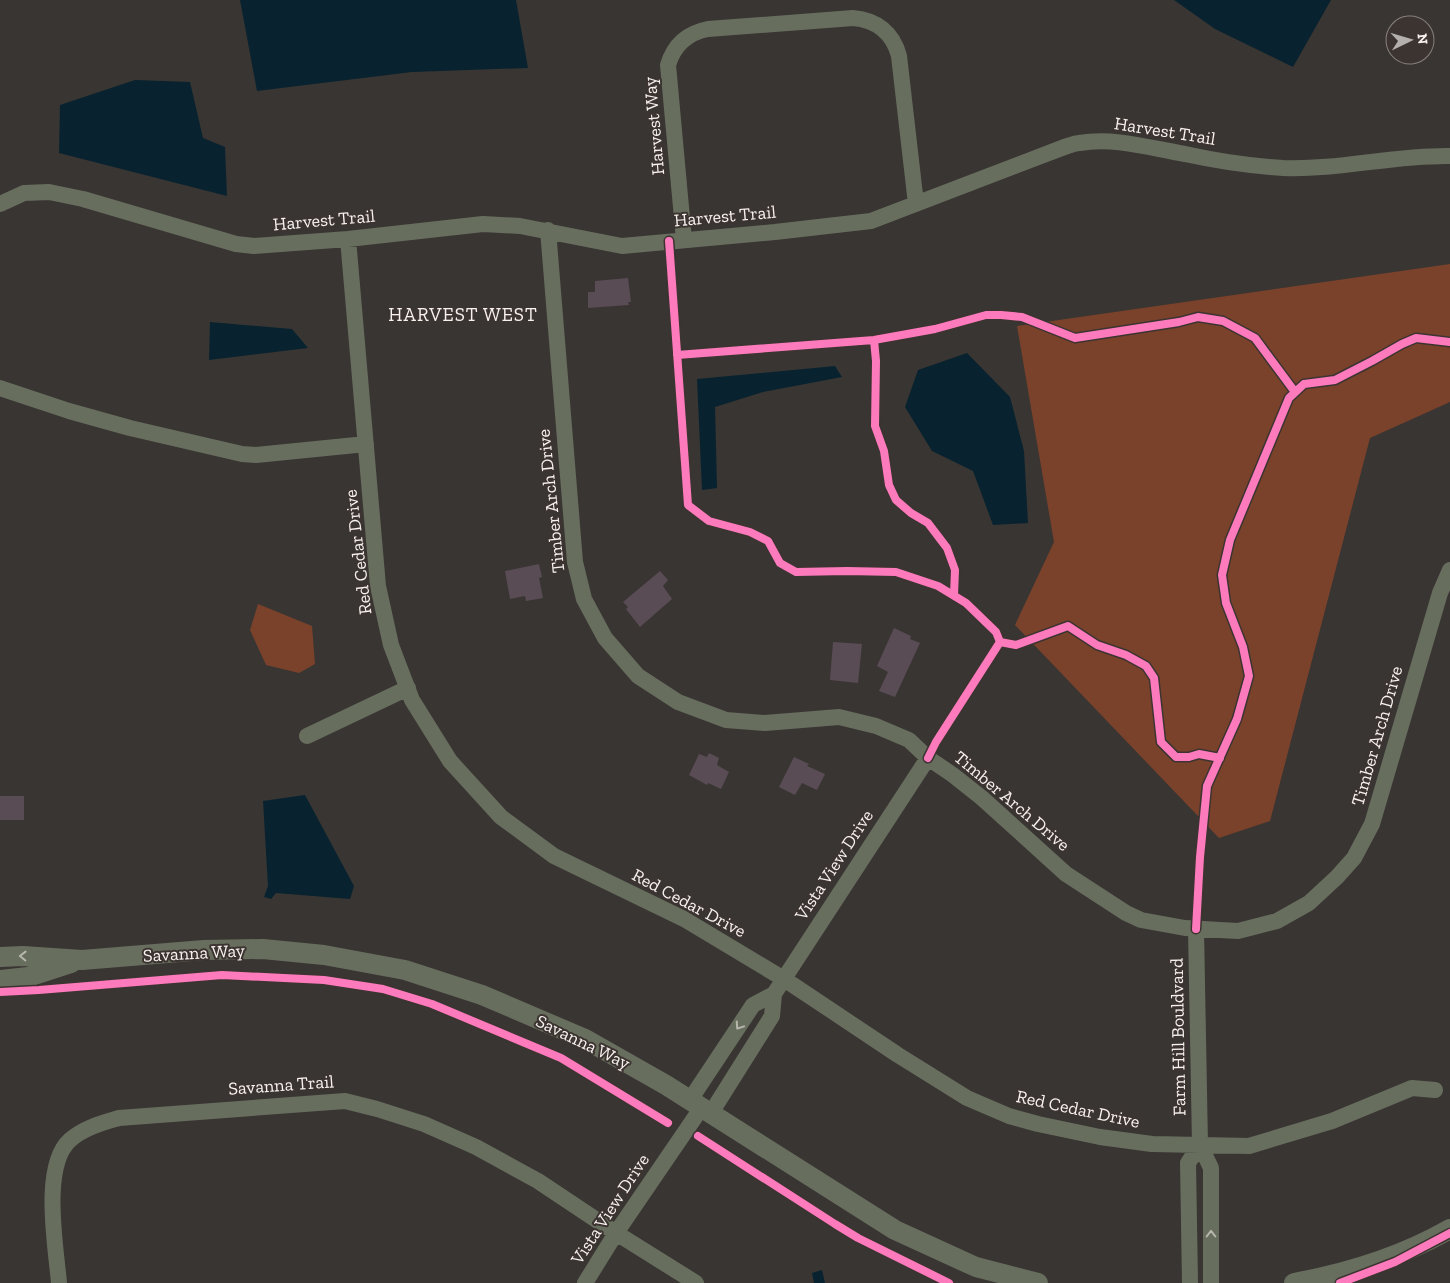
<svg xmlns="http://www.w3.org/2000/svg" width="1450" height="1283" font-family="'Zilla Slab',serif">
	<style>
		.green { fill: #7a422b }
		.water { fill: #08232f }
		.building { fill: #594c54 }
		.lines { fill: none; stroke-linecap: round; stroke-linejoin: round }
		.minor { stroke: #686e5e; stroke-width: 16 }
		.tertiary { stroke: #686e5e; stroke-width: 20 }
		.cycleway-casing { stroke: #3c3430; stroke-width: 11 }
		.cycleway { stroke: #fd7abc; stroke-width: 8 }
		.oneway { stroke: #b7b7ae }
		.labels { text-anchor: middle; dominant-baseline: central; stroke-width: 4; stroke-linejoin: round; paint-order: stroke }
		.street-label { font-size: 18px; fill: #f7f2f0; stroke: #3c3430 }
		.neighbourhood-label { font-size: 19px; letter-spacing: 1px; fill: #f7f2f0; stroke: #3c3430 }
	</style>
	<rect width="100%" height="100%" fill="#393533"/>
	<path class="green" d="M 1450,264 L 1450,402 L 1370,438 L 1270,821 L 1219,838 L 1015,625 L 1054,542 L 1017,326 Z
		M 258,604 L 312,626 L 315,664 L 299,673 L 266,665 L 250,630 Z"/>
	<path class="water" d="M 240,0 L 516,0 L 528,68 L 412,72 L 257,91 Z
		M 1174,0 L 1331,0 L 1293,67 L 1215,29 Z
		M 135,80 L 190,82 L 203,138 L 225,147 L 227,196 L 59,153 L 60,105 Z
		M 210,322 L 292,329 L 308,348 L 209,360 Z
		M 967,353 L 1010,397 L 1024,451 L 1028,523 L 993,525 L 973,471 L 932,451 L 905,407 L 918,370 Z
		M 835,366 L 842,377 L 763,392 L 715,407 L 717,488 L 702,490 L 697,379 Z
		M 305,795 L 354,886 L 350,899 L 276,893 L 271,899 L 264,897 L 268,886 L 263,801 Z
		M 822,1270 L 825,1283 L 814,1283 L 812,1273 Z"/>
	<path class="building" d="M 628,278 L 631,302 L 628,302 L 629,305 L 588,308 L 588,292 L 595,292 L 595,281 Z
		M 539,564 L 542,577 L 539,578 L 543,598 L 526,601 L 525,596 L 510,599 L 505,571 Z
		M 660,571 L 668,580 L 663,586 L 672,599 L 640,627 L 626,609 L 628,607 L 623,602 Z
		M 894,628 L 911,636 L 910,639 L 920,643 L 895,697 L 879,691 L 888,672 L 877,666 Z
		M 833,642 L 862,644 L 858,683 L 830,680 Z
		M 709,753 L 719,758 L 717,765 L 729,772 L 721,789 L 708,783 L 707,785 L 689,775 L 699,754 L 707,757 Z
		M 794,757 L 809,764 L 807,766 L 825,774 L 817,790 L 802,783 L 795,795 L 779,787 Z
		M 0,796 L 24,796 L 24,820 L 0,820 Z"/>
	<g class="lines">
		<path class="minor" d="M 0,204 L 24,193 L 49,192 L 83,199 L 236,244 L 254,246 L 348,239 L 483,224 L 520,226 L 622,246 L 775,232 L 871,221 L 1054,151 C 1062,148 1071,144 1079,143 C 1115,137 1149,148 1185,154 C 1217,161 1250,166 1283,168 C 1339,170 1394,155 1450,156
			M 548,230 L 575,562 L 584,599 L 605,638 L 638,676 L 678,702 L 726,720 L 765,723 L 839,717 L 876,726 L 909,740 L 928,758 L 953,775 L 982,798 L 1066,874 L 1126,913 L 1141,920 L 1185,928 L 1238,931 L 1277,921 L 1309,903 L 1337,877 L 1354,858 L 1372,824 L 1440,593 L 1450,570
			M 348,239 L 378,586 L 391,645 L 412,700 L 450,761 L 501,817 L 554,856 L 684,919 L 784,979 L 898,1055 L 967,1098 L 1009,1116 L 1038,1124 L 1100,1137 L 1152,1144 L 1249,1146 L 1332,1121 L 1412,1088 L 1435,1090
			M 684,240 L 668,65 C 674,45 687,33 708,29 L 853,18 C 877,20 893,33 899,56 L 916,204
			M 0,388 L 69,411 L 130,428 L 242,454 L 256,455 L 366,444
			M 307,736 L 408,688
			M 1196,929 L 1200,1145
			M 690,1100 L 753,1005 L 774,994
			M 711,1113 L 772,1016 L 774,994 L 928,758
			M 59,1283 C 56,1247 41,1166 70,1140 C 83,1128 102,1123 119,1118 L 345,1101 L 377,1109 L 424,1124 L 476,1147 L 538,1181 L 616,1233 L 696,1283
			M 585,1283 L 616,1233 L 702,1107
			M 1190,1283 L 1188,1163 L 1200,1145 L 1211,1168 L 1211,1283"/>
		<path class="tertiary" d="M 0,957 L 23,956 L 82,960 L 204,950 L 263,949 L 324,955 L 405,970 L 482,995 L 585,1039 L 666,1085 L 895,1230 L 976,1267 L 1038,1283
			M 0,980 L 28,977 L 71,963
			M 1294,1283 C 1349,1273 1401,1257 1450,1229"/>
		<defs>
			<path id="cycleway" d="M 669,241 L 688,505 L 709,521 L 750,532 L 768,541 L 780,563 L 796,572 L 847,571 L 896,572 L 938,586 L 966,603 L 996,632 L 1000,642 L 936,742 L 928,758
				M 874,340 L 876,361 L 875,426 L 884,451 L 889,485 L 896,500 L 911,513 L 928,523 L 947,548 L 955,570 L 954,595
				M 677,355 L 874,340 L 935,329 L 986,315 L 1001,315 L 1022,317 L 1075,338 L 1179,322 L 1198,317 L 1223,321 L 1255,338 L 1295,392
				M 1000,642 L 1016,645 L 1068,626 L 1097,645 L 1126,655 L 1146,666 L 1154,678 L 1161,742 L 1176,757 L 1189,757 L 1199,754 L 1220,758
				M 1196,929 L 1200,857 L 1207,786 L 1237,719 L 1249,676 L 1243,647 L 1226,603 L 1222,575 L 1230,540 L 1289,398 L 1304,384 L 1335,380 L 1372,361 L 1402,344 L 1416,338 L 1450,342
				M 0,992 L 39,990 L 222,975 L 324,980 L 383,989 L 432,1004 L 561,1058 L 668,1123
				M 698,1136 L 835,1224 L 858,1238 L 949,1283
				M 1340,1283 L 1395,1262 L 1450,1233"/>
		</defs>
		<use href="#cycleway" class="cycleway-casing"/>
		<use href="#cycleway" class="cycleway"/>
	</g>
	<defs><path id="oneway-chevron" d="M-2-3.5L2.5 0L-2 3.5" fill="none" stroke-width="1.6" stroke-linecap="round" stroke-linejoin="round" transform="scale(1.25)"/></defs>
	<g class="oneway">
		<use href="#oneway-chevron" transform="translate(23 956) rotate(-179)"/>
		<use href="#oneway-chevron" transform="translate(739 1026) rotate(124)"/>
		<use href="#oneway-chevron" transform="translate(1211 1234) rotate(-90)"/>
	</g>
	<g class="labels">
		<g class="street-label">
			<text transform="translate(654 126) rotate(-95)">Harvest Way</text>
			<text transform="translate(1165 131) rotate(9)">Harvest Trail</text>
			<text transform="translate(725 216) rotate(-5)">Harvest Trail</text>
			<text transform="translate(324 220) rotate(-5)">Harvest Trail</text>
			<text transform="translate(551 501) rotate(-96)">Timber Arch Drive</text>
			<text transform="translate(358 552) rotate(-97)">Red Cedar Drive</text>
			<text transform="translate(1377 736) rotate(-74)">Timber Arch Drive</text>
			<text transform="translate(1012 801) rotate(40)">Timber Arch Drive</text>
			<text transform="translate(834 865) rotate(-57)">Vista View Drive</text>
			<text transform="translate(689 903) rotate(28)">Red Cedar Drive</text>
			<text transform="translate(194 953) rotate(-3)">Savanna Way</text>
			<text transform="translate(1178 1037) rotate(-91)">Farm Hill Bouldvard</text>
			<text transform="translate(583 1042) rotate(26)">Savanna Way</text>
			<text transform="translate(281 1085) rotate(-4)">Savanna Trail</text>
			<text transform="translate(1078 1109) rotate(12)">Red Cedar Drive</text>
			<text transform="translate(610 1209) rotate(-57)">Vista View Drive</text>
		</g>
		<g class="neighbourhood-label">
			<text x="463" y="314">HARVEST WEST</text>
		</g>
	</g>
	<g transform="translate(1410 40) rotate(85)"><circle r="24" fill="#3c3430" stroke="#87807d"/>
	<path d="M0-4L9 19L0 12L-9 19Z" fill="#b4b0ae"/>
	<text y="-8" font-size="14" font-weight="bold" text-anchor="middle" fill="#f7f2f0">N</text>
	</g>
</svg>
